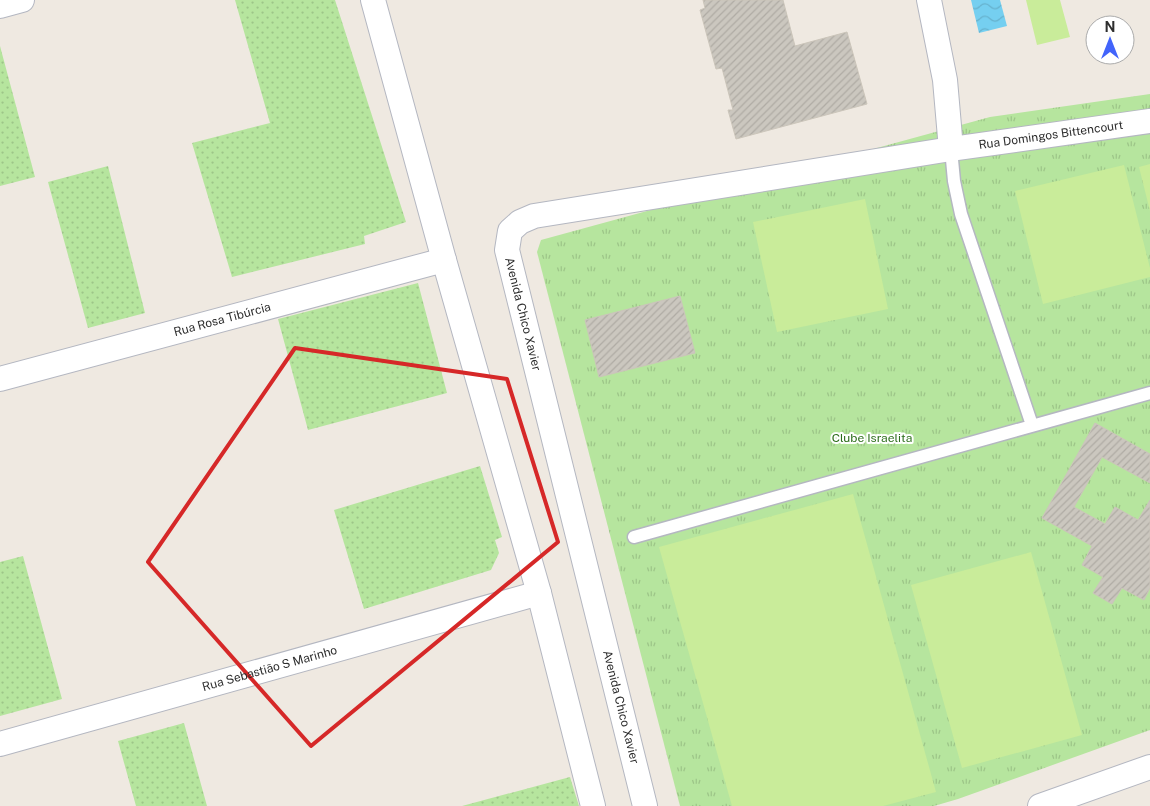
<svg xmlns="http://www.w3.org/2000/svg" width="1150" height="806" font-family="'Public Sans',sans-serif">
	<style>
		.grass { fill: url(#grass-dots) }
		.park { fill: url(#park-tufts) }
		.pitch { fill: #c9ec9a }
		.water { fill: url(#water-waves) }
		.building { fill: url(#building-hatch); stroke: #cbc5ba }
		.lines { fill: none; stroke-linecap: round; stroke-linejoin: round }
		.service-casing { stroke: #b4b7c1; stroke-width: 15 }
		.minor-casing { stroke: #b4b7c1; stroke-width: 26 }
		.service { stroke: #fff; stroke-width: 12 }
		.minor { stroke: #fff; stroke-width: 24 }
		.marked { fill: none; stroke: #d62828; stroke-width: 4; stroke-linejoin: round }
		.labels { text-anchor: middle; dominant-baseline: central; stroke-width: 4; stroke-linejoin: round; paint-order: stroke }
		.street-label { font-size: 12px; fill: #2e2e2e; stroke: #fff }
		.park-label { font-size: 12px; fill: #2c6e1b; stroke: #fff }
	</style>
	<defs>
		<pattern id="grass-dots" width="8" height="8" patternUnits="userSpaceOnUse" patternTransform="scale(1.25)"><rect width="8" height="8" fill="#b6e59e"/><path d="M2 2h.1M6 6h.1" fill="none" stroke="#9dc588" stroke-width="1.8" stroke-linecap="round"/></pattern>
		<pattern id="park-tufts" width="24" height="20" patternUnits="userSpaceOnUse" patternTransform="scale(1.25)"><rect width="24" height="20" fill="#b6e59e"/><path d="M3 7l-1-3M5 7V3M7 7l1-3M15 17l-1-3M17 17v-4M19 17l1-3" fill="none" stroke="#9dc588"/></pattern>
		<pattern id="water-waves" width="16" height="10" patternUnits="userSpaceOnUse" patternTransform="scale(1.25)"><rect width="16" height="10" fill="#75cff0"/><path d="M0 5q4-4 8 0t8 0" fill="none" stroke="#66b2ce"/></pattern>
		<pattern id="building-hatch" width="6" height="6" patternUnits="userSpaceOnUse" patternTransform="scale(1.25)"><rect width="6" height="6" fill="#cbc7bf"/><path d="M-1 1l2-2M0 6l6-6M5 7l2-2" fill="none" stroke="#afaba4"/></pattern>
	</defs>
	<rect width="100%" height="100%" fill="#efe9e1"/>
	<path class="grass" d="M 235,0 L 335,0 L 406,222 L 364,236 L 365,244 L 232,277 L 192,143 L 270,123 Z
		M 0,46 L 35,177 L 0,186 Z
		M 108,166 L 145,313 L 88,328 L 48,182 Z
		M 418,283 L 447,393 L 308,430 L 278,319 Z
		M 480,466 L 502,537 L 495,540 L 499,553 L 491,570 L 364,609 L 334,510 Z
		M 23,556 L 62,699 L 0,716 L 0,562 Z
		M 184,723 L 207,806 L 136,806 L 118,741 Z
		M 570,777 L 579,806 L 462,806 Z"/>
	<path class="park" d="M 1150,94 L 1150,730 L 958,799 L 934,806 L 680,806 L 537,252 L 541,240 L 990,117 Z"/>
	<path class="pitch" d="M 1026,0 L 1060,0 L 1070,37 L 1037,45 Z
		M 1150,164 L 1150,211 L 1139,167 Z
		M 1124,165 L 1150,268 L 1150,277 L 1043,304 L 1015,191 Z
		M 865,199 L 888,309 L 777,332 L 753,222 Z
		M 853,494 L 936,792 L 883,806 L 732,806 L 659,547 Z
		M 1031,552 L 1082,735 L 962,768 L 911,585 Z"/>
	<path class="water" d="M 971,0 L 1000,0 L 1007,26 L 979,33 Z"/>
	<path class="building" d="M 703,0 L 783,0 L 795,46 L 847,32 L 867,104 L 736,139 L 728,110 L 733,110 L 722,68 L 716,69 L 700,10 L 705,8 Z
		M 680,296 L 695,353 L 599,377 L 585,320 Z
		M 1095,423 L 1150,454 L 1150,483 L 1102,457 L 1074,507 L 1105,524 L 1115,507 L 1138,520 L 1150,500 L 1150,588 L 1144,600 L 1122,588 L 1112,604 L 1093,593 L 1103,577 L 1082,565 L 1092,546 L 1042,518 Z"/>
	<g class="lines">
		<defs>
			<path id="service" d="M 951,149 L 954,181 L 961,214 L 1032,425
				M 634,537 L 1150,393"/>
			<g id="minor">
				<path d="M 373,0 L 444,260 L 539,593 L 593,806"/>
				<path d="M 929,0 L 945,80 L 951,149"/>
				<path d="M 0,6 L 22,0"/>
				<path id="s1" d="M 0,379 L 444,260"/>
				<path id="s2" d="M 0,744 L 539,593"/>
				<path id="s3" d="M 645,806 L 507,250 L 510,231 L 520,222 L 534,216 L 951,149 L 1150,121"/>
				<path d="M 1040,806 L 1150,767"/>
			</g>
		</defs>
		<use href="#service" class="service-casing"/>
		<use href="#minor" class="minor-casing"/>
		<use href="#service" class="service"/>
		<use href="#minor" class="minor"/>
	</g>
	<path class="marked" d="M 295,348 L 507,379 L 558,542 L 311,746 L 148,562 Z"/>
	<g class="labels">
		<g class="street-label">
			<text stroke="none"><textPath href="#s3" startOffset="1144">Rua Domingos Bittencourt</textPath></text>
			<text transform="translate(523 314) rotate(76)">Avenida Chico Xavier</text>
			<text stroke="none"><textPath href="#s1" startOffset="230">Rua Rosa Tibúrcia</textPath></text>
			<text stroke="none"><textPath href="#s2" startOffset="280">Rua Sebastião S Marinho</textPath></text>
			<text transform="translate(621 707) rotate(76)">Avenida Chico Xavier</text>
		</g>
		<g class="park-label">
			<text x="872" y="438">Clube Israelita</text>
		</g>
	</g>
	<g transform="translate(1110 40)"><circle r="24" fill="#ffffff" stroke="#ababab"/>
	<path d="M0-4L9 19L0 12L-9 19Z" fill="#4264fb"/>
	<text y="-8" font-size="14" font-weight="bold" text-anchor="middle" fill="#2e2e2e">N</text>
	</g>
</svg>
